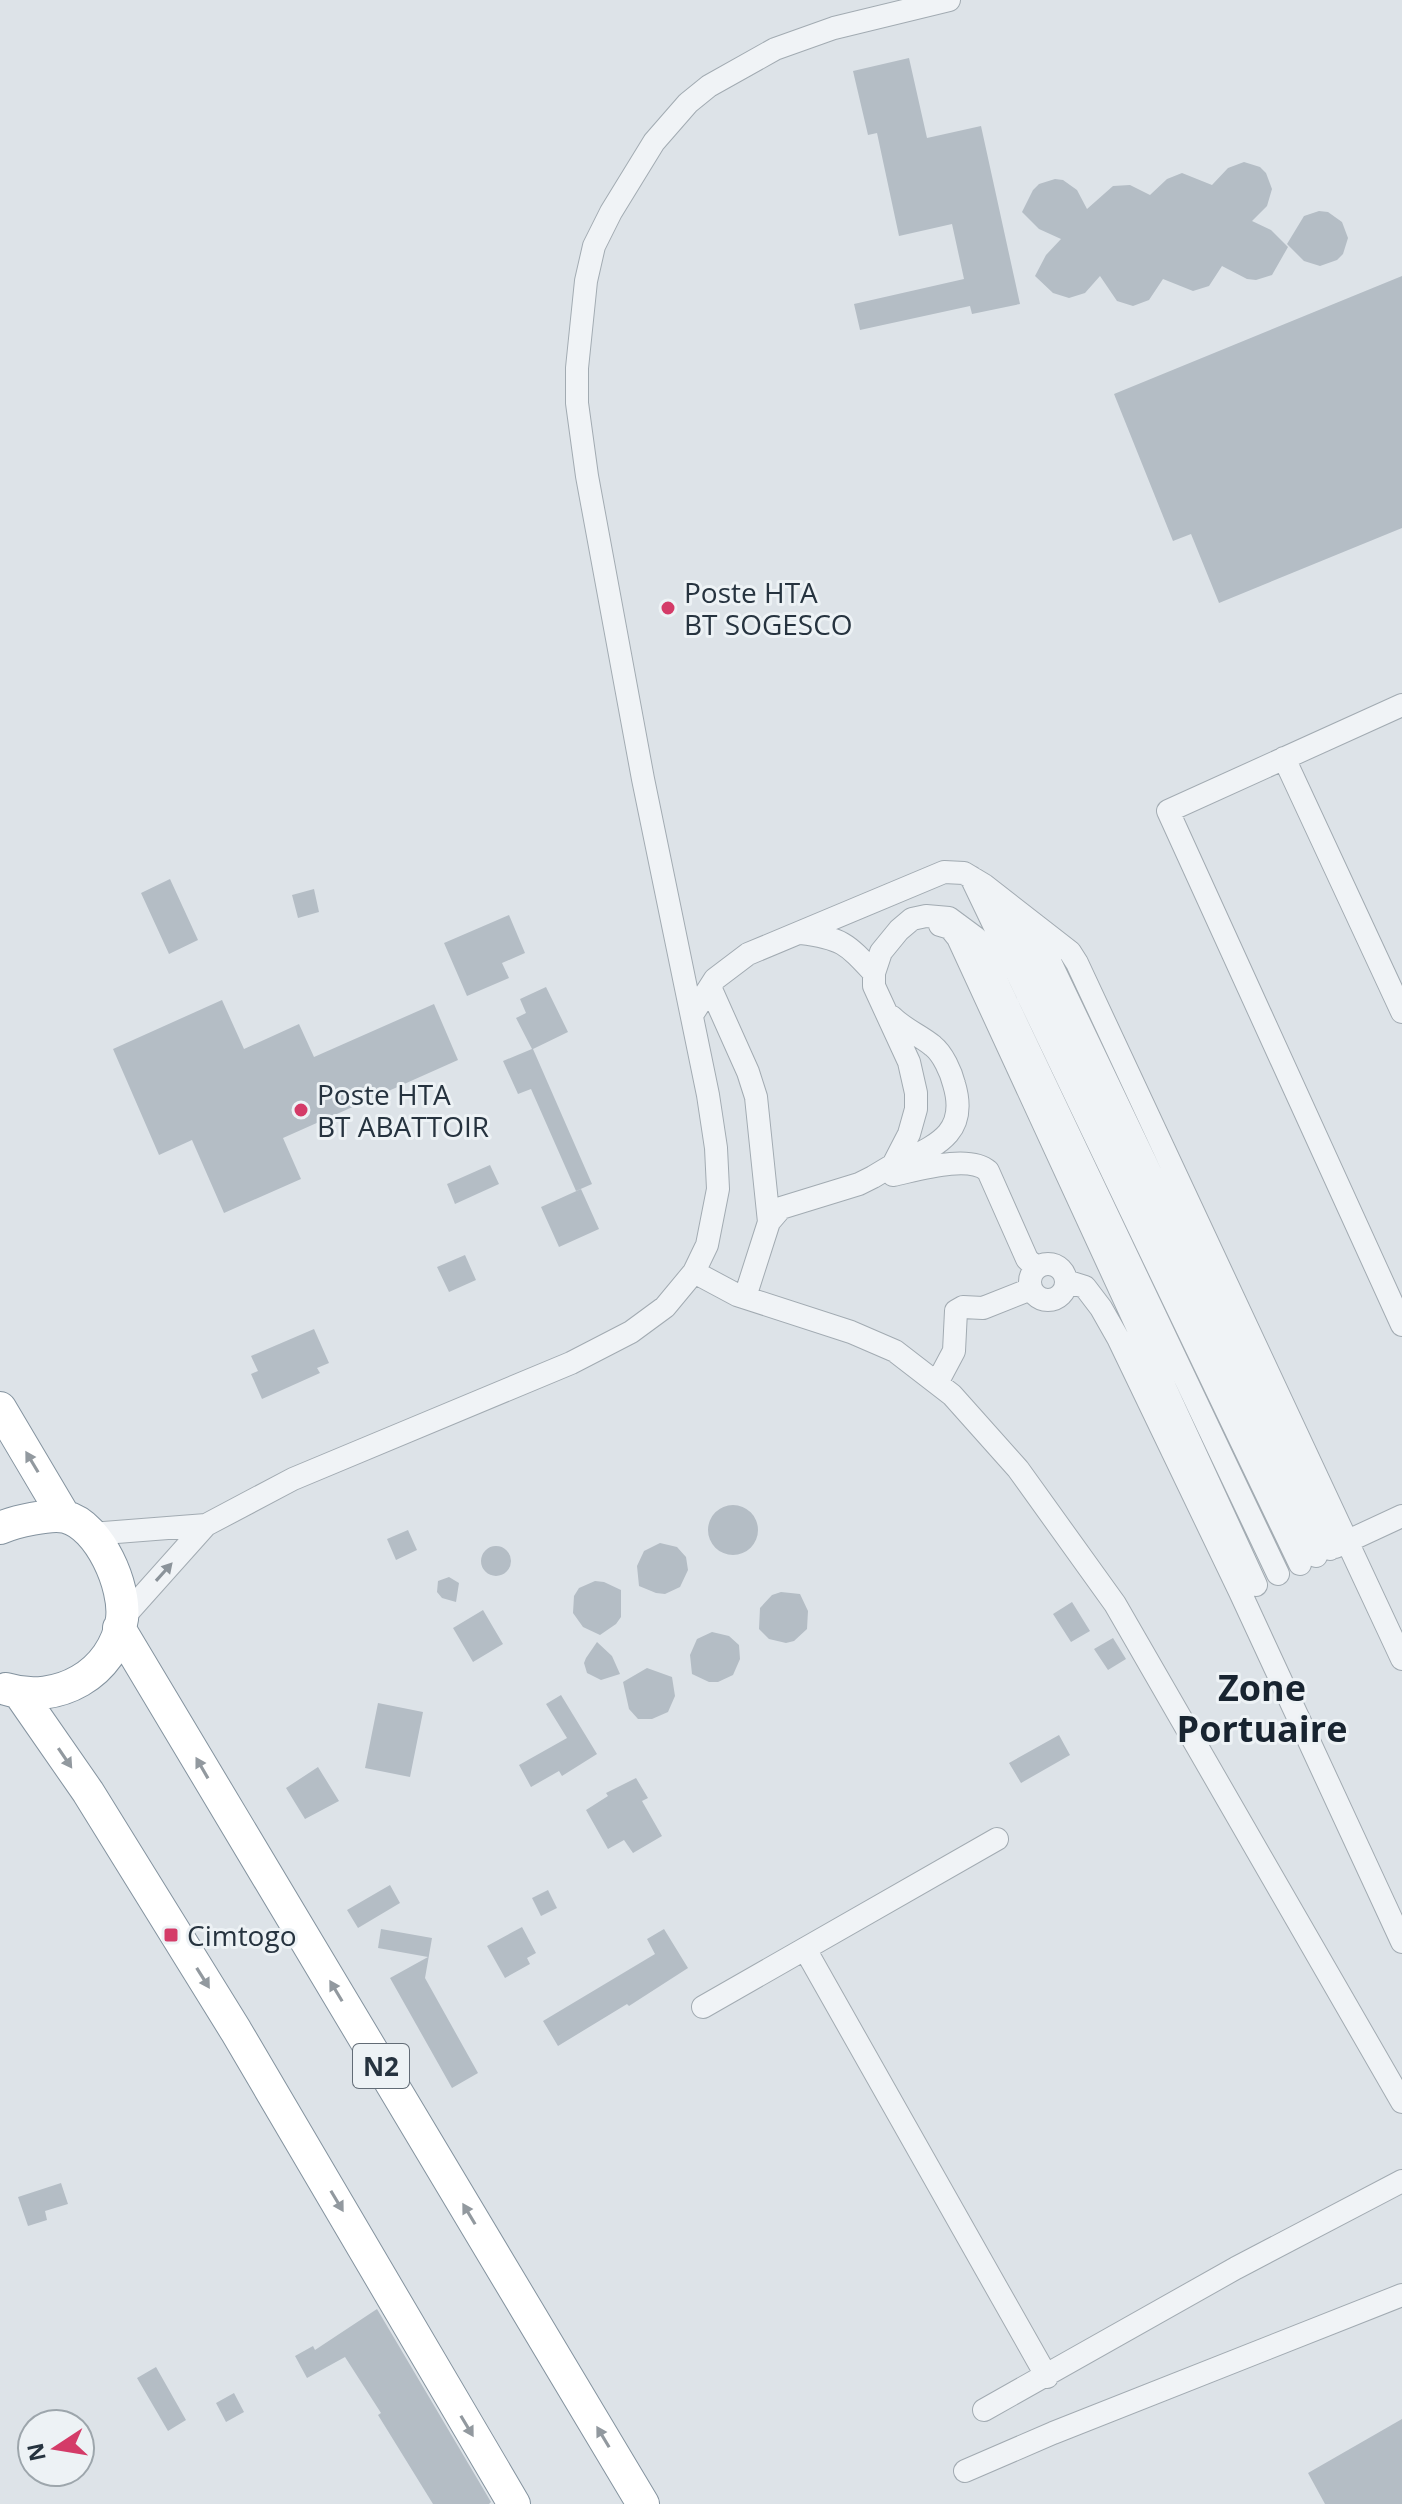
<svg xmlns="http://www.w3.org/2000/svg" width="1402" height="2504" font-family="'Open Sans',sans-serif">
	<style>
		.building { fill: #b4bdc5 }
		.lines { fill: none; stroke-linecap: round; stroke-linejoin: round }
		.minor-casing { stroke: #a2abb2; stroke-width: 24 }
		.highway-casing { stroke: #84939f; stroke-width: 34 }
		.minor { stroke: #f0f3f6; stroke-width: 22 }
		.highway { stroke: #fff; stroke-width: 32 }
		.oneway { fill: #92999f }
		.oneway2 { fill: #8b939a }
		.poi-dot { fill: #d43b68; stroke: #edf2f5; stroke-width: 3 }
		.labels { text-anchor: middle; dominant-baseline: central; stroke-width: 6; stroke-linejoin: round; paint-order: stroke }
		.shield { fill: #edf2f5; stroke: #626c76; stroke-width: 2 }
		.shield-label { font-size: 26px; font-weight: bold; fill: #26333f }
		.poi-label { font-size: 28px; fill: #26333f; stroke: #edf2f5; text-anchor: start }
		.district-label { font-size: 36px; font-weight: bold; fill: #182430; stroke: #edf2f5 }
	</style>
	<rect width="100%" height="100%" fill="#dde3e8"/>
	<path class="building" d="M 909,58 L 927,138 L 981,126 L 1020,304 L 972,314 L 970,306 L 860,330 L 854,304 L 964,279 L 952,224 L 899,236 L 877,133 L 868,135 L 853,71 Z
		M 1244,162 L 1260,167 L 1266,173 L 1272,189 L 1267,206 L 1252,221 L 1271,230 L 1288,247 L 1272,275 L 1256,280 L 1247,279 L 1222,266 L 1209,286 L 1193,291 L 1163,279 L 1149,300 L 1133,306 L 1117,301 L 1100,276 L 1085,293 L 1069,298 L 1053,293 L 1035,276 L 1046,255 L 1061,239 L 1039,229 L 1022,212 L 1033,190 L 1039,184 L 1055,179 L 1063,180 L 1077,190 L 1087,209 L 1113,186 L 1130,185 L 1150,195 L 1167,179 L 1182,173 L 1212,185 L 1228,168 Z
		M 1319,211 L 1328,212 L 1342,222 L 1348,238 L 1343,254 L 1337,260 L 1320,266 L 1304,261 L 1287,244 L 1304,216 Z
		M 1402,276 L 1402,528 L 1219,603 L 1191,534 L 1173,541 L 1114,394 Z
		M 170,879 L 198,940 L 169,954 L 141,893 Z
		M 314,889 L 319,912 L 298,918 L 292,895 Z
		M 509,915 L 525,953 L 502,963 L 509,978 L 467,996 L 444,943 Z
		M 546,987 L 568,1032 L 533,1049 L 592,1184 L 576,1191 L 531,1089 L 518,1094 L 503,1061 L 532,1049 L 516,1018 L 526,1013 L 520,999 Z
		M 222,1000 L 244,1049 L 299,1024 L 314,1057 L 434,1004 L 458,1060 L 283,1138 L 301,1179 L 224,1213 L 192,1140 L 159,1155 L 113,1049 Z
		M 490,1165 L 499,1184 L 455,1204 L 447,1184 Z
		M 581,1189 L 599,1229 L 559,1247 L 541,1207 Z
		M 465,1255 L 476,1280 L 449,1292 L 437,1267 Z
		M 314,1329 L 329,1363 L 317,1368 L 320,1373 L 262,1399 L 251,1374 L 258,1371 L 251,1356 Z
		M708 1530a25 25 0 1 1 50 0a25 25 0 1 1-50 0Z
		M 408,1530 L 417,1550 L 396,1560 L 387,1539 Z
		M 660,1543 L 677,1547 L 686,1557 L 688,1570 L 680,1587 L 665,1594 L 656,1593 L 639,1586 L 637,1566 L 644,1551 Z
		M481 1561a15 15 0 1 1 30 0a15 15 0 1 1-30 0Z
		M 449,1577 L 459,1583 L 456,1602 L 442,1598 L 437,1592 L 438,1581 Z
		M 595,1581 L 604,1582 L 621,1590 L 621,1617 L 616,1624 L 600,1635 L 583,1627 L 573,1613 L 574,1596 L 579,1588 Z
		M 781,1592 L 800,1594 L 808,1611 L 807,1629 L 794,1641 L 786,1643 L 769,1639 L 759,1629 L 760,1608 L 772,1595 Z
		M 1072,1602 L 1090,1631 L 1071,1642 L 1053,1614 Z
		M 483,1610 L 503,1644 L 473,1662 L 453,1628 Z
		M 712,1632 L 729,1636 L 739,1645 L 740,1659 L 733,1675 L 718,1682 L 709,1682 L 692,1674 L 690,1655 L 697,1639 Z
		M 1113,1638 L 1126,1659 L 1108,1670 L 1094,1649 Z
		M 597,1642 L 612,1656 L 620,1674 L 601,1680 L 587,1673 L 584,1663 L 586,1658 Z
		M 647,1668 L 672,1677 L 675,1696 L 668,1712 L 652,1719 L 638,1719 L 629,1709 L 623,1682 Z
		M 561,1695 L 597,1754 L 562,1776 L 559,1771 L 531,1787 L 519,1765 L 567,1738 L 546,1704 Z
		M 378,1703 L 423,1712 L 410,1777 L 365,1768 Z
		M 1059,1735 L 1070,1755 L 1021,1783 L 1009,1763 Z
		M 318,1767 L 339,1801 L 305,1819 L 286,1788 Z
		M 636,1778 L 648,1798 L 642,1801 L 662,1836 L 633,1853 L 624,1840 L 608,1849 L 586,1810 L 608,1796 L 606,1793 Z
		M 390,1885 L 400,1903 L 358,1928 L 347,1910 Z
		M 548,1890 L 557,1908 L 541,1916 L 532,1898 Z
		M 522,1927 L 536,1953 L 527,1958 L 530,1964 L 505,1978 L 487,1946 Z
		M 381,1929 L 432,1938 L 425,1978 L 478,2073 L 452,2088 L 390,1978 L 428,1957 L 378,1948 Z
		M 664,1929 L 688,1968 L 629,2006 L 627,2004 L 558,2046 L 543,2021 L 655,1954 L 647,1939 Z
		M 61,2183 L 68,2204 L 45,2211 L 47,2220 L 28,2226 L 18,2197 Z
		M 377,2309 L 491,2502 L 489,2504 L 433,2504 L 378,2415 L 381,2413 L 345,2357 L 307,2378 L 295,2356 L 313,2346 L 315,2350 Z
		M 156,2367 L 186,2420 L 168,2431 L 137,2378 Z
		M 234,2393 L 244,2412 L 226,2422 L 216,2403 Z
		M 1402,2419 L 1402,2504 L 1325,2504 L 1308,2473 Z"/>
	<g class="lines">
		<defs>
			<path id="minor" d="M 1402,705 L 1168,811 L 1402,1325
				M 1284,758 L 1402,1012
				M 971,877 L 1300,1564
				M 1004,904 L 1316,1556
				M 940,925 L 950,928 L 958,938 L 1256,1585
				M 1033,926 L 1330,1549
				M 801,933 C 842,938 847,944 874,973
				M 710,987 L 748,1072 L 756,1097 L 769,1222
				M 692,1015 L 715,979 L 748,954 L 944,872 L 964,873 L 984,885 L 1070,952 L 1077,963 L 1402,1659
				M 892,1167 C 931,1147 970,1137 954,1084 C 951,1072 943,1054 933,1046 C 920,1035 905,1030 892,1017
				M 893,1175 C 917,1170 969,1154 988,1171 L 1027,1259 L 1036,1268
				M1030 1282a18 18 0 1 1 36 0a18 18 0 1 1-36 0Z
				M 694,1272 L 737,1295 L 851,1332 L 895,1351 L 952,1395 L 1018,1469 L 1115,1604 L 1402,2102
				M 1066,1281 L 1085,1287 L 1101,1308 L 1118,1338 L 1240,1592 L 1402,1942
				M 745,1297 L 769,1222 L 781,1208 L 859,1184 L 873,1177 L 893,1165 L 909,1134 L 916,1109 L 916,1093 L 909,1062 L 874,986 L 874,973 L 881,952 L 899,930 L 912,919 L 926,916 L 949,918 L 976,938 L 1278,1574
				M 937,1383 L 954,1351 L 956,1311 L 963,1307 L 983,1308 L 1031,1289
				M 91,1534 L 206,1525
				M 1335,1547 L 1402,1516
				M 122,1619 L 206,1525 L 293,1479 L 571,1363 L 631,1332 L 665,1307 L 694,1272 L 707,1245 L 718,1189 L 716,1148 L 708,1095 L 643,779 L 587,476 L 577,403 L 577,368 L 586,281 L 594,246 L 611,212 L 654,142 L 688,103 L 709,86 L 775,49 L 834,28 L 949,0
				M 805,1949 L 1047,2377
				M 703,2007 L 997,1839
				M 984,2410 L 1236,2268 L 1402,2181
				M 965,2471 L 1053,2433 L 1402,2295"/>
			<path id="highway" d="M 0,1408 L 64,1516
				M 0,1528 C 14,1522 51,1513 66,1517 C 100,1526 126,1587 122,1619 C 114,1674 57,1705 6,1689
				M 119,1628 L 643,2504
				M 20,1694 L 88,1792 L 236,2031 L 514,2504"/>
		</defs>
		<use href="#minor" class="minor-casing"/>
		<use href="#highway" class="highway-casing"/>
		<use href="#minor" class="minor"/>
		<use href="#highway" class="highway"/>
	</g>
	<defs><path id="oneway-solid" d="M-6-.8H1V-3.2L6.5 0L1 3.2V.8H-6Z" transform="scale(2)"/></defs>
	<g class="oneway">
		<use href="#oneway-solid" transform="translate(32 1462) rotate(-121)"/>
		<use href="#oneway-solid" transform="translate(65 1758) rotate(56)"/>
		<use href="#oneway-solid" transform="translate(202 1768) rotate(-120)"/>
		<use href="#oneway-solid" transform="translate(203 1978) rotate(58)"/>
		<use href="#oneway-solid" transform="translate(336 1991) rotate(-121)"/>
		<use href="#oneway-solid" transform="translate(337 2201) rotate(59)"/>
		<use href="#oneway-solid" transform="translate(469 2214) rotate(-121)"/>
		<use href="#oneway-solid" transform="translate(467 2426) rotate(59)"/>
		<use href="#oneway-solid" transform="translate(603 2437) rotate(-121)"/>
	</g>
	<use class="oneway2" href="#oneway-solid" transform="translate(164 1572) rotate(-48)"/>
	<g class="poi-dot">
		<circle cx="668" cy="608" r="8"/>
		<circle cx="301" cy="1110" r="8"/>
		<rect x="163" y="1927" width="16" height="16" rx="4"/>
	</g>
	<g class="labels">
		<rect class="shield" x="353" y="2044" width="56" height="44" rx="6"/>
		<g class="shield-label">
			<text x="381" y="2066">N2</text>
		</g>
		<g class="poi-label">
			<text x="684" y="592">Poste HTA<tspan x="684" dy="32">BT SOGESCO</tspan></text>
			<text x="317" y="1094">Poste HTA<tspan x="317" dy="32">BT ABATTOIR</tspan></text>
			<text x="187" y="1935">Cimtogo</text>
		</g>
		<g class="district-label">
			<text x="1262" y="1687">Zone<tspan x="1262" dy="41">Portuaire</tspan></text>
		</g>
	</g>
	<g transform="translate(56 2448) rotate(258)"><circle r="38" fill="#edf2f5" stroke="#9da6ac" stroke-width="2"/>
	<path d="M0-6L14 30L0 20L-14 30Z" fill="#d43b68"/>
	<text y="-12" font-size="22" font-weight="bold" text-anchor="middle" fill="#26333f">N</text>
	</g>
</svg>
